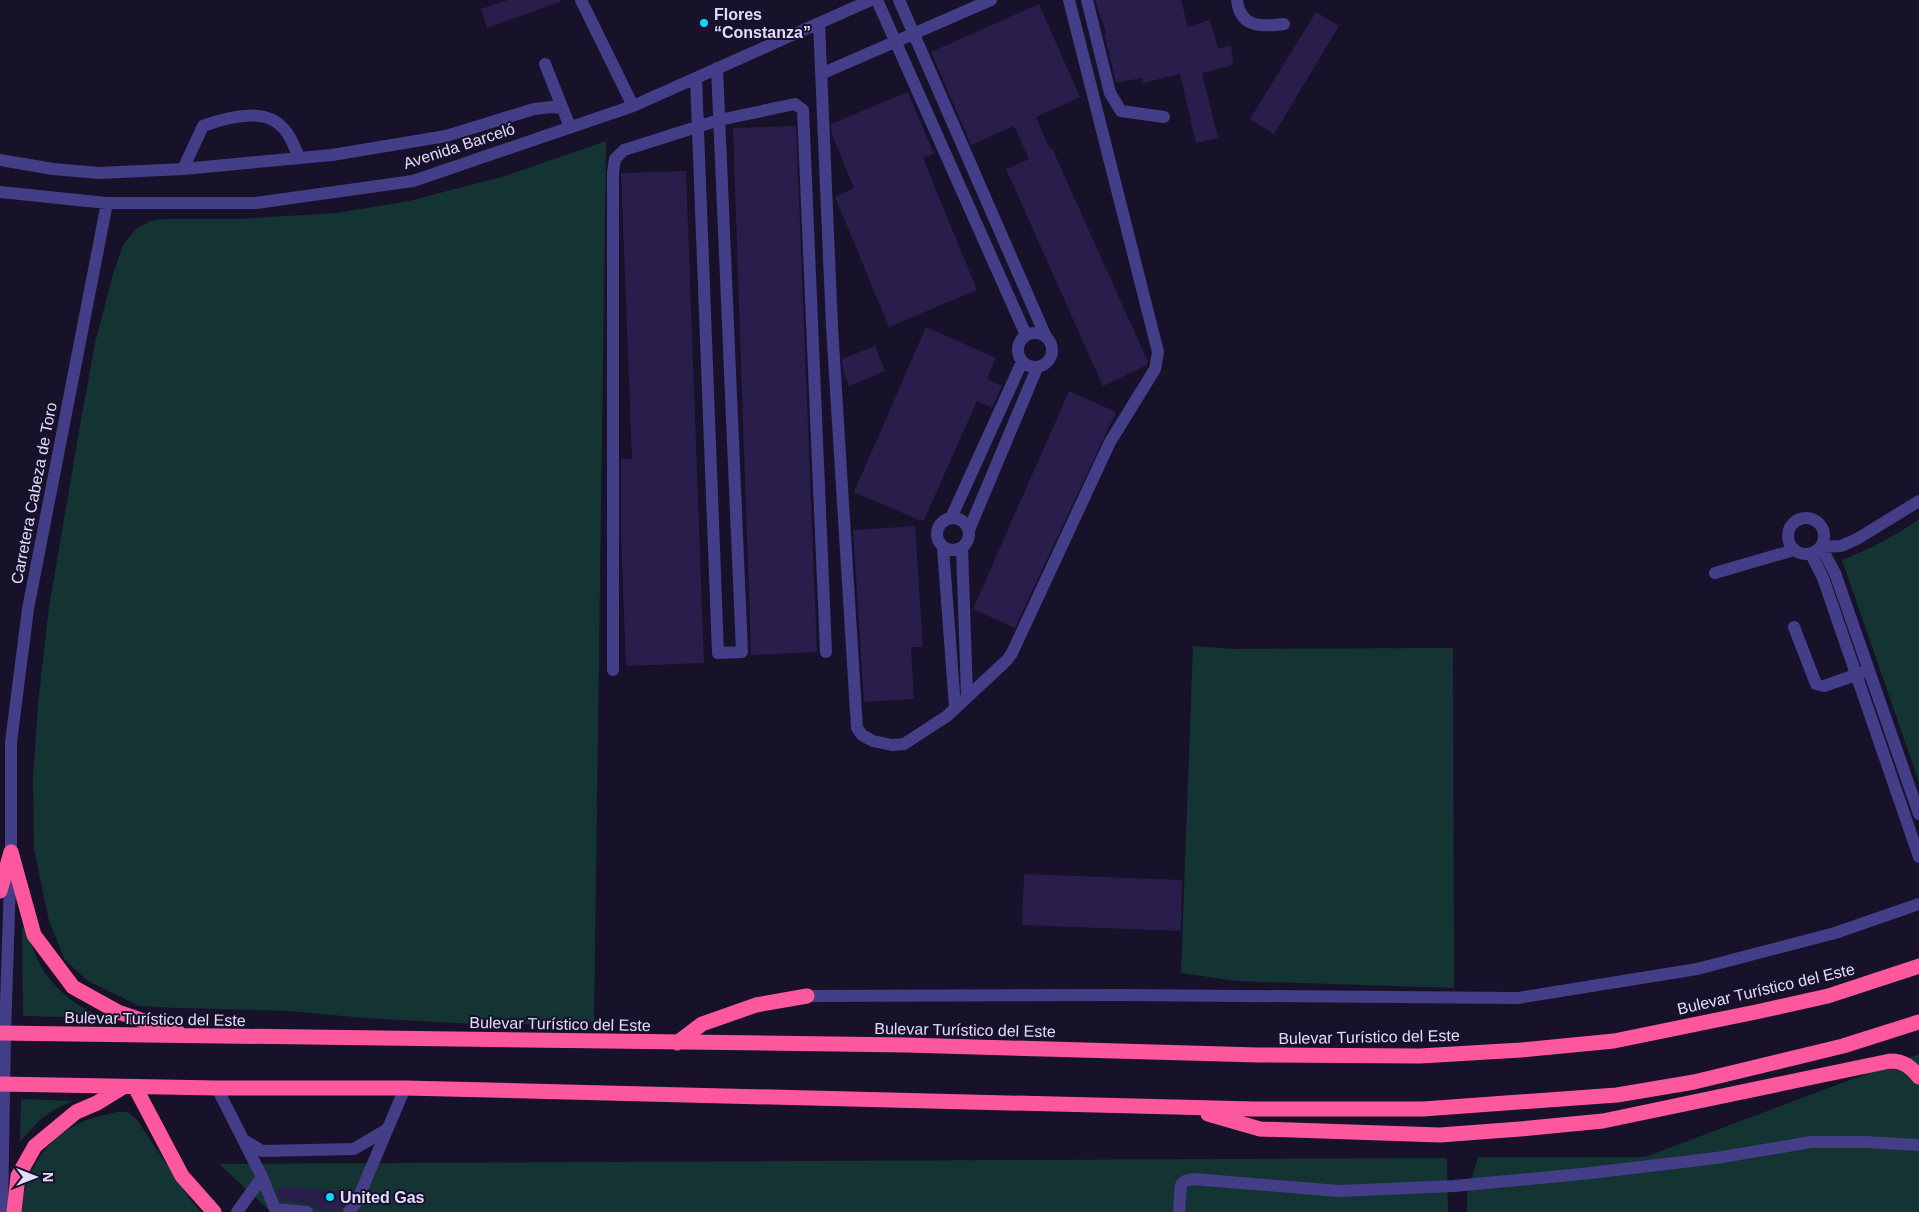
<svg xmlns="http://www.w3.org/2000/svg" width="1919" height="1212" font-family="Arial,sans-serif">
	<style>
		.green { fill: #143434 }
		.building { fill: #291d4b }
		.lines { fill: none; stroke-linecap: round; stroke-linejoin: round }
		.minor { stroke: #443d88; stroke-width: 12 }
		.highway { stroke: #fd589e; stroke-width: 15 }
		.poi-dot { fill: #0ad7fb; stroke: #17112a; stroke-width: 2 }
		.labels { text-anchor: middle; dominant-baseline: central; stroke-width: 4; stroke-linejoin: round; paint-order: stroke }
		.poi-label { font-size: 16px; font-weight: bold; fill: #e1dbfe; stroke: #17112a; text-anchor: start }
		.street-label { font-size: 16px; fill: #e1dbfe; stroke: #17112a }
	</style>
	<rect width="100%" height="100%" fill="#17112a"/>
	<path class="green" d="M 606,141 L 594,1022 L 492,1025 L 365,1018 L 289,1011 L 178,1008 L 139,1006 L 88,981 L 65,960 L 49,921 L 34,849 L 33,777 L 38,704 L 49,607 L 82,414 L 95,343 L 113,274 L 123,245 L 136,229 L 150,221 L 162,219 L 238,219 L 336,213 L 409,201 L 505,176 Z
		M 1919,519 L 1919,782 L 1842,560 C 1869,549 1896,536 1919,519 Z
		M 1193,646 L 1233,649 L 1453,648 L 1454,988 L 1236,981 L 1181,973 Z
		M 24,927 C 29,936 32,946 36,956 C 47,983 70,1002 96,1015 L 96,1018 L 23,1016 L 22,928 Z
		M 1919,1054 L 1919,1212 L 1467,1212 L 1467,1195 L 1478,1157 L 1645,1157 Z
		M 21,1099 L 73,1101 L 55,1109 L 40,1120 L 20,1141 Z
		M 117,1112 L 128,1112 L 137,1120 L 192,1202 L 201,1212 L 22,1212 C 22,1175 46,1138 80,1123 C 91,1117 106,1115 117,1112 Z
		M 1447,1158 L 1448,1212 L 271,1212 L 219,1164 Z"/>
	<path class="building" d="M 508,0 L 560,0 L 560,2 L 487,28 L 481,9 Z
		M 1095,0 L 1181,0 L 1188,27 L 1210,20 L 1218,49 L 1231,45 L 1233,65 L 1202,73 L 1218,138 L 1196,143 L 1180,74 L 1143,83 L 1142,78 L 1116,83 L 1104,33 L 1106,33 Z
		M 1039,4 L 1080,97 L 1036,117 L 1050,149 L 1052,148 L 1148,362 L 1147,365 L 1103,386 L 1006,169 L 1029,159 L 1014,126 L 971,145 L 931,52 Z
		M 1316,12 L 1339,26 L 1274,134 L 1250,119 Z
		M 908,92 L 934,154 L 923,158 L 977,290 L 889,327 L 835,197 L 854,188 L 832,135 L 831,124 Z
		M 796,126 L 817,652 L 751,655 L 733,128 Z
		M 686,171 L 704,663 L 626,666 L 621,536 L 621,459 L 632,459 L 621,173 Z
		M 926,327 L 996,358 L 987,379 L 1002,386 L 992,408 L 977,401 L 924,520 L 919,520 L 854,492 Z
		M 875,346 L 885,371 L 849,386 L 843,370 L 842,359 Z
		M 1069,391 L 1116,412 L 1015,628 L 973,609 Z
		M 915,526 L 923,647 L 911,647 L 914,699 L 864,702 L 853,530 Z
		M 1024,874 L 1182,880 L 1181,931 L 1022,925 Z
		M 279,1187 L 348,1192 L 347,1201 L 341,1211 L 315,1209 L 308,1204 L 281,1201 L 278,1195 Z"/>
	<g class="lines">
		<path class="minor" d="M 581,0 L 633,106
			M 877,0 L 1026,335
			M 899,0 L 1046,337
			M 1087,0 L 1110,93 L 1121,111 L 1164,117
			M 1237,0 C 1240,28 1262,27 1284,24
			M 819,23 L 832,327 L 857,728 L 862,735 L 873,741 L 892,745 L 904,744 L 947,716 L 1007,660 L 1012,653 L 1110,442 L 1155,369 L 1158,352 L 1069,0
			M 545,64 L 570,127
			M 821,74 L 991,0
			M 696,78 L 718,653 L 742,652 L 717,68
			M 0,160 L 53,169 L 99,173 L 183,169 L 332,155 L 446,136 L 534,109 L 551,107 L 562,108
			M 183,169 L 203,126 C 225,118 264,107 282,127 C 290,134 295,148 299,158
			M 0,192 L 107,203 L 256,203 L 413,181 L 633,106 L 871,0
			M1018 350a17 17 0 1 1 34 0a17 17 0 1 1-34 0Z
			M 1919,501 L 1857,539 L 1841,546 L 1821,547 L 1835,573 L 1919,814
			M937 534a16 16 0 1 1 32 0a16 16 0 1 1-32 0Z
			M1788 536a18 18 0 1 1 36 0a18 18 0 1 1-36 0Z
			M 951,518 L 1022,362
			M 969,530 L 1037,368
			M 943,548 L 955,707
			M 962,548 L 967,695
			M 1811,554 L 1823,578 L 1919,857
			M 1715,573 L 1794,550
			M 1794,627 L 1816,684 L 1824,686 L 1864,672
			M 613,670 L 613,172 L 615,159 L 624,150 L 719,120 L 795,104 L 803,110 L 826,652
			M 807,996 L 1123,995 L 1518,998 L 1697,969 L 1835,933 L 1919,904
			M 217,1088 L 262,1177 L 275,1209 L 307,1212
			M 244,1140 L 262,1151 L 354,1149 L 386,1130
			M 2,1212 L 5,1033 L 11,852 L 11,742 L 28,609 L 107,203
			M 237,1212 L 262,1177
			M 349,1212 L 357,1201 L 405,1088
			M 1179,1212 L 1181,1185 L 1185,1181 L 1193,1179 L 1339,1191 L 1454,1186 L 1582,1174 L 1716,1158 L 1811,1142 L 1864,1142 L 1919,1145"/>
		<path class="highway" d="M 11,852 L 34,935 L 73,987 L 118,1012 L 179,1033
			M 0,891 L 11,852
			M 0,1033 L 906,1045 L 1258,1055 L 1420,1056 L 1521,1050 L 1614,1041 L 1756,1012 L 1828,996 L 1919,966
			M 677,1043 L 702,1024 L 756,1005 L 807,996
			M 0,1084 L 217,1088 L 405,1088 L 1254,1109 L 1423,1109 L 1617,1095 L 1694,1082 L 1843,1046 L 1919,1022
			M 135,1087 L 182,1176 L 214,1212
			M 1208,1114 L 1260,1129 L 1440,1135 L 1520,1129 L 1603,1121 L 1890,1061 C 1904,1061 1911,1067 1919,1077
			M 14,1212 L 18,1176 L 35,1146 L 76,1112 L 97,1103 L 123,1087"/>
	</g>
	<g class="poi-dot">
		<circle cx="704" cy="23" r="5"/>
		<circle cx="330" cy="1197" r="5"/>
	</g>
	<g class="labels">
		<g class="poi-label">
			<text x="714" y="14">Flores<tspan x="714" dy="18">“Constanza”</tspan></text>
			<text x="340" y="1197">United Gas</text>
		</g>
		<g class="street-label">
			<text transform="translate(459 146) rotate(-18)">Avenida Barceló</text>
			<text transform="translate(34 493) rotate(-79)">Carretera Cabeza de Toro</text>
			<text transform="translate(1766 989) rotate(-13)">Bulevar Turístico del Este</text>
			<text transform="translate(155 1019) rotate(1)">Bulevar Turístico del Este</text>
			<text transform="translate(560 1024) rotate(1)">Bulevar Turístico del Este</text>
			<text transform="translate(965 1030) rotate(1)">Bulevar Turístico del Este</text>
			<text transform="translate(1369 1037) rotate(-1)">Bulevar Turístico del Este</text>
		</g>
	</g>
	<g transform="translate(35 1177) rotate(90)" stroke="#17112a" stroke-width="4" paint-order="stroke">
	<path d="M0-4L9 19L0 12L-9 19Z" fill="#e1dbfe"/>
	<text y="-8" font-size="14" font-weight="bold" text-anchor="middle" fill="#e1dbfe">N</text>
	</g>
</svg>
